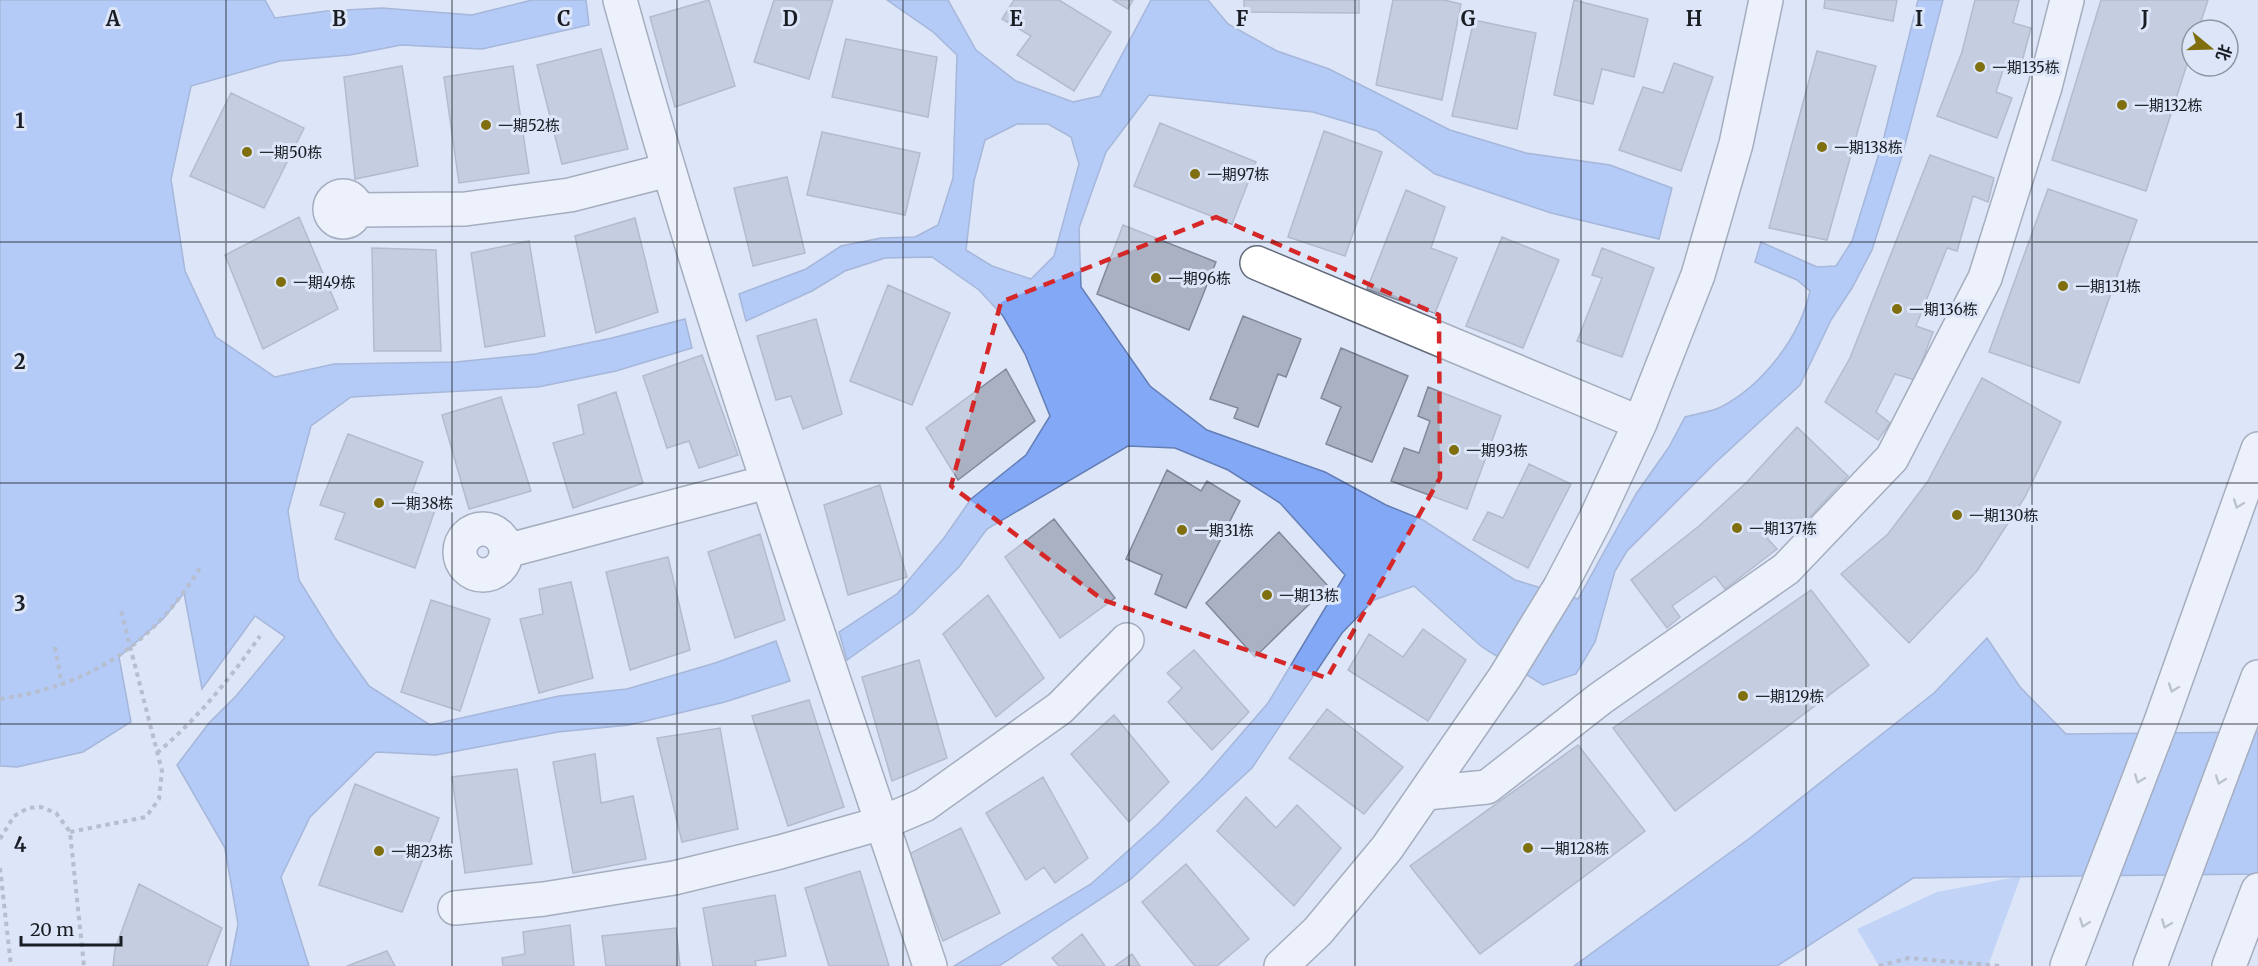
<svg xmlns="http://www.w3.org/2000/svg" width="2258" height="966" font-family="Merriweather,'Noto Sans SC',serif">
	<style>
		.green { fill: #a0bdf7 }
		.water { fill: #83a8f5; stroke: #647eb6; stroke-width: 1.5; fill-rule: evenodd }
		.building { fill: #a9b1c3; stroke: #81899a; stroke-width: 1.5 }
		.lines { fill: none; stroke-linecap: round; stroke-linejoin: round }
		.minor-casing { stroke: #636b7b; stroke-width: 36 }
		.secondary-casing { stroke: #636b7b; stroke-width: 36 }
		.trunk-casing { stroke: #636b7b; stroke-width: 36 }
		.path { stroke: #888f9d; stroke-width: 4; stroke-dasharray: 4.5 4.5; stroke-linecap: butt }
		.minor { stroke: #fff; stroke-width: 33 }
		.secondary { stroke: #fff; stroke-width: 33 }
		.trunk { stroke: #fff; stroke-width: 33 }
		.oneway { stroke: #98999c }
		.marked { fill: none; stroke: #d62828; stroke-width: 4.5; stroke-dasharray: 12 8; stroke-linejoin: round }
		.grid { fill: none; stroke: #1a1d24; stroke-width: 1.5; stroke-opacity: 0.55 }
		.poi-dot { fill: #7f6f0e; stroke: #dce6f8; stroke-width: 2 }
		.labels { text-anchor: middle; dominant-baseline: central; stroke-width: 6; stroke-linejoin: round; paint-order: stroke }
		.poi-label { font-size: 15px; fill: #1a1d24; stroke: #dce6f8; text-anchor: start }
		.grid-label { font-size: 20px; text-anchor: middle; font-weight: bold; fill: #1a1d24; stroke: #dce6f8; stroke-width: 6; stroke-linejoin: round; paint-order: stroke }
	</style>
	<rect width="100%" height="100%" fill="#dce6f8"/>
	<path class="green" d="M 2021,876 L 1988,966 L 1879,966 L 1857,929 L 1937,892 Z"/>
	<path class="water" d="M 0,0 L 265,0 L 275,18 L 327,11 L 382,8 L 472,15 L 532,0 L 586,0 L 589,25 L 482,49 L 401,45 L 350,55 L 280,61 L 191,86 L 171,179 L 185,271 L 216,337 L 275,377 L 334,364 L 456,362 L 535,354 L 612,338 L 685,319 L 692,348 L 616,371 L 538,387 L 351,397 L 311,426 L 288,511 L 299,580 L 335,638 L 369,686 L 430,725 L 559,696 L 627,689 L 715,663 L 776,641 L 790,681 L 725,702 L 629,725 L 558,732 L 436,755 L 376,752 L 310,817 L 281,877 L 309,966 L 230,966 L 238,924 L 225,848 L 177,765 L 209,723 L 236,696 L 285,637 L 255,616 L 202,689 L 184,593 L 163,619 L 119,657 L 131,722 L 83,752 L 17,767 L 0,766 Z
		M 887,0 L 948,0 L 976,50 L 1016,81 L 1073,102 L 1100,96 L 1151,0 L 1208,0 L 1228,24 L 1277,51 L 1329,69 L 1450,130 L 1526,153 L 1610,165 L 1672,188 L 1659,239 L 1551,213 L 1435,174 L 1377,131 L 1313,112 L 1149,95 L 1106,152 L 1079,228 L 1081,287 L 1150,386 L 1207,430 L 1325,472 L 1386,505 L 1423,520 L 1515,580 L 1578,599 L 1636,494 L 1669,447 L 1685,417 C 1696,414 1711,412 1721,407 C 1763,385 1800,337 1810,291 L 1797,280 L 1755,262 L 1761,242 L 1817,267 L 1836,266 L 1852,241 L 1884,137 L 1918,0 L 1943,0 L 1902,156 L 1872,250 L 1852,288 L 1831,320 L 1800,385 L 1715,463 L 1627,551 L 1615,571 L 1595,642 L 1576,674 L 1543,685 L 1482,647 L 1414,586 L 1374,600 L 1342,633 L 1252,768 L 1131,879 L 999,966 L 954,966 L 1091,884 L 1159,823 L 1204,777 L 1268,703 L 1345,575 L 1280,503 L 1228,470 L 1175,448 L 1128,446 L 987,529 L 959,567 L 913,613 L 847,660 L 839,632 L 897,594 L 944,538 L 971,499 L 1026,455 L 1050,416 L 1025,354 L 1003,316 L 979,290 L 932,257 L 885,258 L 845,271 L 812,291 L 746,321 L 739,294 L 806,269 L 841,246 L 881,238 L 915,237 L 938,225 L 953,178 L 957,55 L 933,32 ZM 1017,124 L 1048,124 L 1071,137 L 1079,164 L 1054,256 L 1031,279 L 992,266 L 966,250 L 974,181 L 985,140 Z
		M 1987,638 L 2020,687 L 2066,734 L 2258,732 L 2258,874 L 1913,878 L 1777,966 L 1574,966 L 1750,838 L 1934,693 Z"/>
	<path class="building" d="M 709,0 L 735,86 L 675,107 L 650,17 Z
		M 774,0 L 833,0 L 809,79 L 754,62 Z
		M 1014,0 L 1059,0 L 1111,32 L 1074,91 L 1017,55 L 1031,36 L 1002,19 Z
		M 1113,0 L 1133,0 L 1128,9 Z
		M 1244,0 L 1359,0 L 1359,13 L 1244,12 Z
		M 1393,0 L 1444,0 L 1461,4 L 1442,100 L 1376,85 Z
		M 1574,0 L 1648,19 L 1634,77 L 1602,69 L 1593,104 L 1554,95 Z
		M 1825,0 L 1897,0 L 1893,21 L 1824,8 Z
		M 1975,0 L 2019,0 L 2013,23 L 2031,28 L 2020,69 L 2005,64 L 1996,92 L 2012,98 L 1997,138 L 1937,116 L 1962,52 Z
		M 2101,0 L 2208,0 L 2198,30 L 2192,30 L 2192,49 L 2146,191 L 2052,160 Z
		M 1474,20 L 1536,33 L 1517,129 L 1452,116 Z
		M 846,39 L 937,57 L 928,117 L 832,97 Z
		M 601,49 L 628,149 L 562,164 L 537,65 Z
		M 1817,51 L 1876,66 L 1827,240 L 1769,228 Z
		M 1674,63 L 1713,77 L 1681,171 L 1619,150 L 1643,87 L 1663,93 Z
		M 402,66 L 418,166 L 355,179 L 344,77 Z
		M 513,66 L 529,173 L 459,183 L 444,77 Z
		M 231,93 L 304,128 L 264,208 L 190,176 Z
		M 1160,123 L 1256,162 L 1232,224 L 1134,186 Z
		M 1324,131 L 1382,152 L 1345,256 L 1288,237 Z
		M 822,132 L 920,153 L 905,215 L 807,195 Z
		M 1930,155 L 1994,178 L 1988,202 L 1973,196 L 1957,251 L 1947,248 L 1916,326 L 1933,332 L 1915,380 L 1895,374 L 1876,412 L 1890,423 L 1878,440 L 1825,402 L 1850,358 Z
		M 787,177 L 805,253 L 753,266 L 734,188 Z
		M 2048,189 L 2137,220 L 2079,383 L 1989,352 Z
		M 1406,190 L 1445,207 L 1431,248 L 1457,258 L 1435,313 L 1367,289 Z
		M 299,217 L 338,309 L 263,349 L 225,255 Z
		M 635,218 L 658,312 L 596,333 L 575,236 Z
		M 1123,225 L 1216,262 L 1189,330 L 1097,294 Z
		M 1502,237 L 1559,260 L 1523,348 L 1466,326 Z
		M 529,241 L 545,336 L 485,347 L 471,253 Z
		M 372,248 L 436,250 L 441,351 L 374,351 Z
		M 1602,248 L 1654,268 L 1622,357 L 1577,341 L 1602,278 L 1592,275 Z
		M 888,285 L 950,313 L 912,405 L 850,381 Z
		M 1243,316 L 1301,339 L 1286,377 L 1278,374 L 1258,427 L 1234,418 L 1238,408 L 1210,399 Z
		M 816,319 L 842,414 L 803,429 L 791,396 L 776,400 L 757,336 Z
		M 1341,348 L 1408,376 L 1372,462 L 1326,444 L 1341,407 L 1321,398 Z
		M 702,355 L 738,455 L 699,468 L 689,441 L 667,448 L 643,376 Z
		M 1006,369 L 1035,421 L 958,480 L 926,428 Z
		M 1982,378 L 2061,422 L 2025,497 L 1977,571 L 1909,643 L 1841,574 L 1888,534 L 1928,481 Z
		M 1428,387 L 1501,416 L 1467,509 L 1391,481 L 1404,448 L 1419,453 L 1430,421 L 1418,416 Z
		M 616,392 L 643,483 L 573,508 L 553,443 L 584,434 L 578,405 Z
		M 501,397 L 531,491 L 469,509 L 442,415 Z
		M 1797,427 L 1848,476 L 1798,530 L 1788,520 L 1767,538 L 1777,549 L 1725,589 L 1715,576 L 1672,606 L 1680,617 L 1667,628 L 1631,580 L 1699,526 L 1747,482 Z
		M 348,434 L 423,462 L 412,492 L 438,501 L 415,568 L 335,539 L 345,513 L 320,505 Z
		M 1529,464 L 1571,484 L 1528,568 L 1473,540 L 1488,512 L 1503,518 Z
		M 1167,470 L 1201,491 L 1207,481 L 1240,501 L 1186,608 L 1155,594 L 1162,575 L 1126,559 Z
		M 880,485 L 907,577 L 848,595 L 824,505 Z
		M 1054,519 L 1115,598 L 1060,638 L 1005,557 Z
		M 1279,532 L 1328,586 L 1255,657 L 1206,603 Z
		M 760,534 L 785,620 L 735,638 L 708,552 Z
		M 668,557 L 690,650 L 630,670 L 606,572 Z
		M 571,582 L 593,678 L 539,693 L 520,619 L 543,614 L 539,589 Z
		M 1811,590 L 1869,665 L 1675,811 L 1613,728 Z
		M 988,595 L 1044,678 L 996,717 L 943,634 Z
		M 431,600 L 490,619 L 460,711 L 401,692 Z
		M 1423,629 L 1466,660 L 1428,721 L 1348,670 L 1369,634 L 1403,657 Z
		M 1194,650 L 1249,712 L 1212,750 L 1168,702 L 1182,688 L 1167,673 Z
		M 919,660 L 947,758 L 892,781 L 862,677 Z
		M 809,700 L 844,807 L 788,826 L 752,716 Z
		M 1327,709 L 1403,767 L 1364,814 L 1289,758 Z
		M 1114,715 L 1169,782 L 1129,822 L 1071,754 Z
		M 720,728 L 738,829 L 682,842 L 657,738 Z
		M 1578,745 L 1645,831 L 1480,954 L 1410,866 Z
		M 595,754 L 601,803 L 633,796 L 646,859 L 573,873 L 553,762 Z
		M 517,769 L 532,864 L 465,873 L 452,777 Z
		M 1043,777 L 1088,858 L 1055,883 L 1044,867 L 1026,880 L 986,813 Z
		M 355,784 L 439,818 L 402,912 L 319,885 Z
		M 1246,797 L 1276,828 L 1297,805 L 1341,848 L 1294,906 L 1217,831 Z
		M 961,828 L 1000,913 L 943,941 L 909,854 Z
		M 1186,864 L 1249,939 L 1217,966 L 1195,966 L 1142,902 Z
		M 860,871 L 889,966 L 829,966 L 805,888 Z
		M 139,884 L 222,928 L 207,966 L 113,966 L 115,949 Z
		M 775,895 L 786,956 L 755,961 L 756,966 L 713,966 L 703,908 Z
		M 570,925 L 574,966 L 503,966 L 502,958 L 525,954 L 523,932 Z
		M 676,928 L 680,966 L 606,966 L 602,936 Z
		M 1082,934 L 1105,966 L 1059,966 L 1052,958 Z
		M 387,951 L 395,966 L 347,966 Z
		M 1132,954 L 1140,966 L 1115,966 Z"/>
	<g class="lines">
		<defs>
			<path id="minor" d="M 620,0 C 710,326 823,645 930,966
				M330 209a13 13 0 1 1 26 0a13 13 0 1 1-26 0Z
				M 356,210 L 465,209 L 570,195 L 668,170
				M 1257,263 L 1640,423
				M460 552a23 23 0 1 1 46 0a23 23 0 1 1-46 0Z
				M 506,551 L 767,482
				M 1426,793 L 1487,787 L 1601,698 L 1786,569 L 1892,458 L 1985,278 L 2045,87 L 2067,0
				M 455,908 L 544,899 L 674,878 L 780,852 L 882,823 L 924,805 L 1060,708 L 1127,640
				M 1281,966 L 1318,931 L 1387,848 L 1505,677 L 1560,587 L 1594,522 L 1640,423 L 1698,275 L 1736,144 L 1766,0"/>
			<path id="secondary" d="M 2067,966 L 2160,724 L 2258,449"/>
			<path id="trunk" d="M 2150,966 L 2258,677
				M 2229,966 L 2258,890"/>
		</defs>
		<use href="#minor" class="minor-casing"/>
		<use href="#secondary" class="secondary-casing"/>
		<use href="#trunk" class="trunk-casing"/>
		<path class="path" d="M 55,647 L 62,685
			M 0,699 C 90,686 154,644 201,566
			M 157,753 C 198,718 229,680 260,636
			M 70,832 L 146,817 L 159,799 L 162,771 L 121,611
			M 0,839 L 14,816 L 28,808 L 41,807 L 56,813 L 70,832 L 84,966
			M 0,868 L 11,966
			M 1879,966 L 1909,958 L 2000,966"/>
		<use href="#minor" class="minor"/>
		<use href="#secondary" class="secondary"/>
		<use href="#trunk" class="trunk"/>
	</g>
	<defs><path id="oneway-chevron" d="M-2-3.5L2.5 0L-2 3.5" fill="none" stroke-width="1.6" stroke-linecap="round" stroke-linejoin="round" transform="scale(1.5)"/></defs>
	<g class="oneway">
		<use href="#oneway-chevron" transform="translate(2238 504) rotate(110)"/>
		<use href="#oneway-chevron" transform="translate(2173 688) rotate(110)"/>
		<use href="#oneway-chevron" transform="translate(2139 779) rotate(111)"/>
		<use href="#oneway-chevron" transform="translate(2220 780) rotate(110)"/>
		<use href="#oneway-chevron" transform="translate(2084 923) rotate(111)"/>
		<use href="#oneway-chevron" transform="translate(2166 924) rotate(111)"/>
	</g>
	<path d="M0 0H2258V966H0ZM 1216,217 L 1439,315 L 1440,478 L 1327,678 L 1103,600 L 951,486 L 1001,302 Z" fill="#dce6f8" fill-opacity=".55" fill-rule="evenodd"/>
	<path class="marked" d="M 1216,217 L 1439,315 L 1440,478 L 1327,678 L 1103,600 L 951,486 L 1001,302 Z"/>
	<path class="grid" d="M 226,0 L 226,966M 452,0 L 452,966M 677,0 L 677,966M 903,0 L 903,966M 1129,0 L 1129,966M 1355,0 L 1355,966M 1581,0 L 1581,966M 1806,0 L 1806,966M 2032,0 L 2032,966M 0,242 L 2258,242M 0,483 L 2258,483M 0,724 L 2258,724"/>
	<g class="poi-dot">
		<circle cx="1980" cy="67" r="6"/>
		<circle cx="2122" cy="105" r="6"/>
		<circle cx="486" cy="125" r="6"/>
		<circle cx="1822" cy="147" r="6"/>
		<circle cx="247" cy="152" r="6"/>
		<circle cx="1195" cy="174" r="6"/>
		<circle cx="1156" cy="278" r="6"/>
		<circle cx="281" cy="282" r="6"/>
		<circle cx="2063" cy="286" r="6"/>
		<circle cx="1897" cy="309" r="6"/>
		<circle cx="1454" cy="450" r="6"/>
		<circle cx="379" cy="503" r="6"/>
		<circle cx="1957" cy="515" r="6"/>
		<circle cx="1737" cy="528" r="6"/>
		<circle cx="1182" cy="530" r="6"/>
		<circle cx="1267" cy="595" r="6"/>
		<circle cx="1743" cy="696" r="6"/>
		<circle cx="1528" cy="848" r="6"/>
		<circle cx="379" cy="851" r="6"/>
	</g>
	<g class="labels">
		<g class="poi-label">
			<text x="1992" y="67">一期135栋</text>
			<text x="2134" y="105">一期132栋</text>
			<text x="498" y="125">一期52栋</text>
			<text x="1834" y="147">一期138栋</text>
			<text x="259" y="152">一期50栋</text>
			<text x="1207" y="174">一期97栋</text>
			<text x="1168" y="278">一期96栋</text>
			<text x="293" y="282">一期49栋</text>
			<text x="2075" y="286">一期131栋</text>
			<text x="1909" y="309">一期136栋</text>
			<text x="1466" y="450">一期93栋</text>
			<text x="391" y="503">一期38栋</text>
			<text x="1969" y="515">一期130栋</text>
			<text x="1749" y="528">一期137栋</text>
			<text x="1194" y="530">一期31栋</text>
			<text x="1279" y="595">一期13栋</text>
			<text x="1755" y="696">一期129栋</text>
			<text x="1540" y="848">一期128栋</text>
			<text x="391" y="851">一期23栋</text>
		</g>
	</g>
	<g class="grid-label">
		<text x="113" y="26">A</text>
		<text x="339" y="26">B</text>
		<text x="564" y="26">C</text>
		<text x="790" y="26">D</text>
		<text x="1016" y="26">E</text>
		<text x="1242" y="26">F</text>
		<text x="1468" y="26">G</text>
		<text x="1694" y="26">H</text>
		<text x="1919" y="26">I</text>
		<text x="2145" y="26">J</text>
		<text x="20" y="128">1</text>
		<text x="20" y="369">2</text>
		<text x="20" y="611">3</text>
		<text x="20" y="852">4</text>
	</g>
	<g transform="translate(2210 48) rotate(109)"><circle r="28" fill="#dce6f8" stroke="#8e96a3" stroke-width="1.5"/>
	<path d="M0-4.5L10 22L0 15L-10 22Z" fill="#7f6f0e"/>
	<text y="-9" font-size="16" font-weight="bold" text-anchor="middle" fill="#1a1d24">北</text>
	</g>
	<path d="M21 936v9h100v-9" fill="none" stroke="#1a1d24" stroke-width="3"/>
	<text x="30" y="936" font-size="18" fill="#1a1d24" stroke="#dce6f8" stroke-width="4.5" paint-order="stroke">20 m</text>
</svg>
